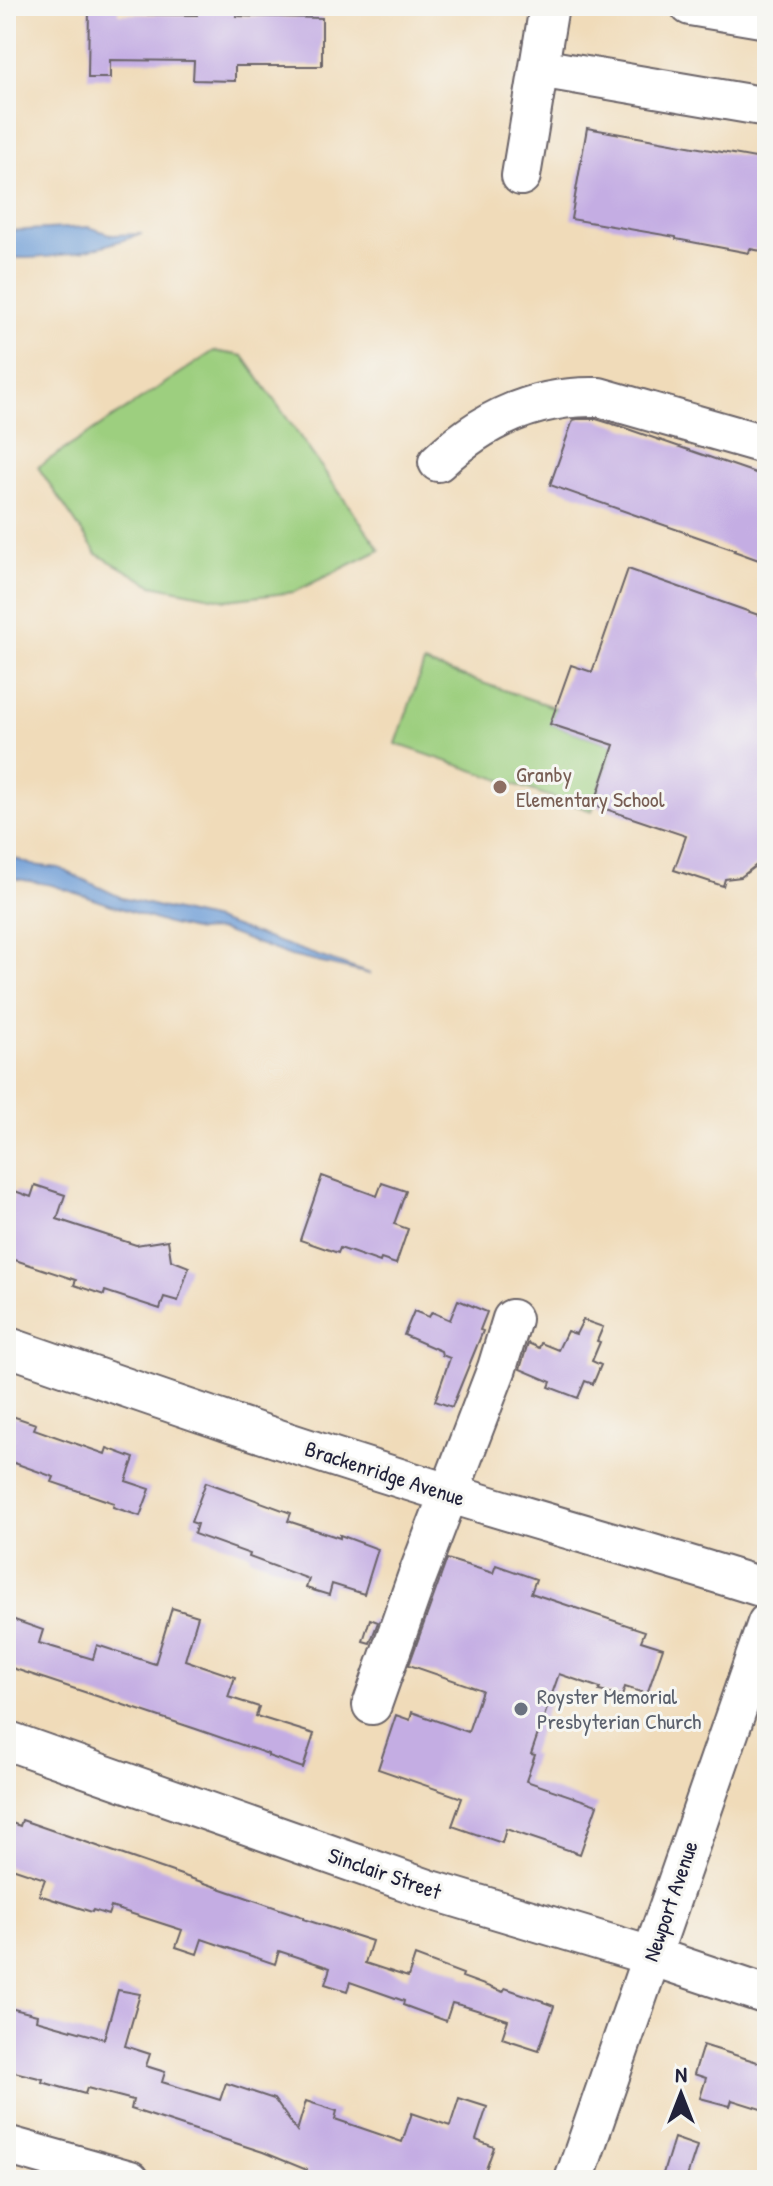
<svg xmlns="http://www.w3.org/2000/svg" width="773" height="2186" font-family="'Patrick Hand',sans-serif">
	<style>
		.green { fill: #9dcf7f; stroke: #60785d; stroke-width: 2 }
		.water { fill: #6d9cd6; stroke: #485f88; stroke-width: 2 }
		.building { fill: #c4ade3 }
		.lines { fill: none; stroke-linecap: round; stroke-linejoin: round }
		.minor-casing { stroke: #6a6367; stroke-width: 42 }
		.minor { stroke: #fff; stroke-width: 38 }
		.education-dot { fill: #8d6e63; stroke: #f6f6f2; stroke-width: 3 }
		.worship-dot { fill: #6b7280; stroke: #f6f6f2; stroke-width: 3 }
		.labels { text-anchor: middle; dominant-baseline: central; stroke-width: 6; stroke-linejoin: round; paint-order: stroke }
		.education-label { font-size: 22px; fill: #785e54; stroke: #f6f6f2; text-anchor: start }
		.street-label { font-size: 22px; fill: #22223b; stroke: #f6f6f2 }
		.worship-label { font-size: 22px; fill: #5b616d; stroke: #f6f6f2; text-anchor: start }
	</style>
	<rect width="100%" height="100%" fill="#f6f6f2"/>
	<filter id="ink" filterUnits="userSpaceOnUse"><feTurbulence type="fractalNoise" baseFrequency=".0125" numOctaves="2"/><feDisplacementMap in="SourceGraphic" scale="16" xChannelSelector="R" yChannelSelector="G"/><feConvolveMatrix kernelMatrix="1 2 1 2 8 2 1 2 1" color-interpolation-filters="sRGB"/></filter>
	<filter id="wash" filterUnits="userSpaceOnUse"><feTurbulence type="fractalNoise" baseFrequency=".006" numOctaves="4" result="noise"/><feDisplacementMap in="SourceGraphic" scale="32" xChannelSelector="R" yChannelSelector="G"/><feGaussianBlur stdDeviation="1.8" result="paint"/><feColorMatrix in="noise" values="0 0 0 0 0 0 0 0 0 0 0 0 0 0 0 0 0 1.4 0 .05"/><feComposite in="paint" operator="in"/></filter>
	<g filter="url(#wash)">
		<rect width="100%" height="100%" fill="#f0dbb9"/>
		<path class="green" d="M 214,351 L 243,356 L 380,550 L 294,592 L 227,600 L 152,585 L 97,554 L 38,467 Z
			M 424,663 L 556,708 L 551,724 L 614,745 L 592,811 L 396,744 Z"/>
		<path class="water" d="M 89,227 L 112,235 L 142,234 C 100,248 51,262 6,257 L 6,231 Z
			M 6,855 L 32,865 L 59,868 L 122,898 L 215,920 L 370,974 L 291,956 L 220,930 L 197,931 L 168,924 L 52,885 L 6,877 Z"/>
		<g id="blocks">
			<path class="building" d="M 89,6 L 118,6 L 118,14 L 197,15 L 197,7 L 237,7 L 236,16 L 322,18 L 322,66 L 235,66 L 235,81 L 193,80 L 194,61 L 110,60 L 110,78 L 88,78 Z
				M 587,128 L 767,160 L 767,252 L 750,249 L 749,253 L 676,239 L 676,237 L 571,219 Z
				M 577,419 L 596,419 L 619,426 L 767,477 L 767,563 L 734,551 L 735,550 L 550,485 L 573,420 Z
				M 628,569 L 767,618 L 767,839 L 759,863 L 741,877 L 725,879 L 723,886 L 674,870 L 686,836 L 594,805 L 614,745 L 550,724 L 571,665 L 592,672 Z
				M 322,1176 L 377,1196 L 382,1183 L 406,1191 L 394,1224 L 408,1229 L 396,1264 L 381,1259 L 380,1262 L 340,1248 L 338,1253 L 300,1240 Z
				M 35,1185 L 65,1195 L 57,1219 L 136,1245 L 168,1240 L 171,1260 L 189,1267 L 178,1301 L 164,1297 L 160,1309 L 105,1291 L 104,1295 L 74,1285 L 76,1280 L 6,1257 L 6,1217 L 15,1191 L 31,1197 Z
				M 458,1300 L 487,1312 L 480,1330 L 483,1331 L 452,1407 L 435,1401 L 450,1358 L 442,1355 L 441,1351 L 404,1335 L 414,1311 L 429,1317 L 432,1312 L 450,1320 Z
				M 583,1320 L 603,1327 L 597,1341 L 600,1342 L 592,1361 L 601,1365 L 593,1384 L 585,1381 L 578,1398 L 549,1387 L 551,1382 L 520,1369 L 528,1343 L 539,1348 L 541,1343 L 558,1350 L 567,1331 L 576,1334 Z
				M 6,1414 L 36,1424 L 34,1429 L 105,1454 L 107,1448 L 134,1458 L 126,1481 L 150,1489 L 140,1516 L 113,1507 L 114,1503 L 52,1482 L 54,1477 L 6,1460 Z
				M 206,1482 L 291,1513 L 288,1521 L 340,1538 L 340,1535 L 378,1549 L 364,1594 L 332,1584 L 329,1595 L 306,1588 L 309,1579 L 249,1557 L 250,1554 L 194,1534 L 197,1524 L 191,1522 Z
				M 447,1559 L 493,1573 L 496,1565 L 536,1579 L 531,1593 L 645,1631 L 641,1641 L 663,1648 L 647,1694 L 625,1687 L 622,1696 L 599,1691 L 600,1688 L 559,1674 L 531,1754 L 535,1755 L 526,1781 L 597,1805 L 580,1854 L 506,1829 L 502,1843 L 452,1826 L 462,1798 L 378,1769 L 396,1715 L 410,1720 L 412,1712 L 468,1732 L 482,1690 L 409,1665 Z
				M 172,1608 L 198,1616 L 185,1660 L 235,1677 L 228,1697 L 259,1707 L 256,1716 L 314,1734 L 303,1768 L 268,1756 L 268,1754 L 196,1729 L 6,1666 L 6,1617 L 43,1630 L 39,1643 L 93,1659 L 97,1645 L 155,1664 Z
				M 370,1619 L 378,1622 L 370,1643 L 363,1641 Z
				M 22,1820 L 303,1917 L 303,1919 L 372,1941 L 365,1963 L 408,1977 L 415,1956 L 463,1974 L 462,1977 L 503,1992 L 505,1988 L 543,2001 L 543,2002 L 554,2006 L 539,2050 L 502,2038 L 508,2020 L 464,2006 L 452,2003 L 446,2021 L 403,2005 L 404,2001 L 350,1982 L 347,1991 L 325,1984 L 330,1968 L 279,1951 L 275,1964 L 202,1939 L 197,1954 L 176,1947 L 182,1930 L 111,1907 L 108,1915 L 93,1910 L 92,1912 L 39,1895 L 45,1879 L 6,1866 L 6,1821 L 20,1826 Z
				M 118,1990 L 140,1994 L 125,2046 L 150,2054 L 146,2066 L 165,2072 L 162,2082 L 220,2100 L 226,2083 L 274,2099 L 297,2131 L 306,2101 L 337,2111 L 335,2119 L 402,2142 L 412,2113 L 450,2126 L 459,2098 L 487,2107 L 476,2140 L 494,2147 L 482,2180 L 324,2180 L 305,2174 L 307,2170 L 263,2152 L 131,2109 L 133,2100 L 87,2088 L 85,2094 L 42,2082 L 43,2079 L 6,2070 L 6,2007 L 37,2015 L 36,2020 L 104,2039 Z
				M 703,2045 L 767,2065 L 767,2111 L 732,2100 L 730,2106 L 700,2098 L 706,2078 L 694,2074 Z
				M 674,2138 L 697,2146 L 686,2180 L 661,2180 Z"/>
		</g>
	</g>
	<g filter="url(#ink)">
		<use href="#blocks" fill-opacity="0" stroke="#6a6367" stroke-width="2"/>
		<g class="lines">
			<defs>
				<path id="minor" d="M 690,6 L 767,19
					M 539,68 L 767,107
					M 521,176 L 549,6
					M 438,462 C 483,419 535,395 599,397 L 767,445
					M 6,1346 C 153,1397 300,1448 448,1493 C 554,1526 661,1555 767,1589
					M 372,1705 L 417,1577 L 497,1368 L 512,1319
					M 6,1740 L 428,1889 L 651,1956 L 767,1995
					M 6,2145 L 130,2180
					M 574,2180 L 767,1623"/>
			</defs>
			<use href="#minor" class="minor-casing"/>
			<use href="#minor" class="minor"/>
		</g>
	</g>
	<circle class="education-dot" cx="500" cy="787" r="8"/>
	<circle class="worship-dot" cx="521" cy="1709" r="8"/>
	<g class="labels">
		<g class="education-label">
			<text x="516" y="774">Granby<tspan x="516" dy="25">Elementary School</tspan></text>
		</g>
		<g class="street-label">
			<text transform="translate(385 1473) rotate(18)">Brackenridge Avenue</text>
			<text transform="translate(385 1873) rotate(19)">Sinclair Street</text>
			<text transform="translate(670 1901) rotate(-71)">Newport Avenue</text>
		</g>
		<g class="worship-label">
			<text x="537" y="1696">Royster Memorial<tspan x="537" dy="25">Presbyterian Church</tspan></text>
		</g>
	</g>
	<rect width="773" height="2186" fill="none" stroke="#f6f6f2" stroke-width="32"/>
	<g transform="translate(681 2094)" stroke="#f6f6f2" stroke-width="6" paint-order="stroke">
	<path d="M0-6L14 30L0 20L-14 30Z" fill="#22223b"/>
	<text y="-12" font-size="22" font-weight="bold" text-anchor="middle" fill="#22223b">N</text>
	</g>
</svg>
